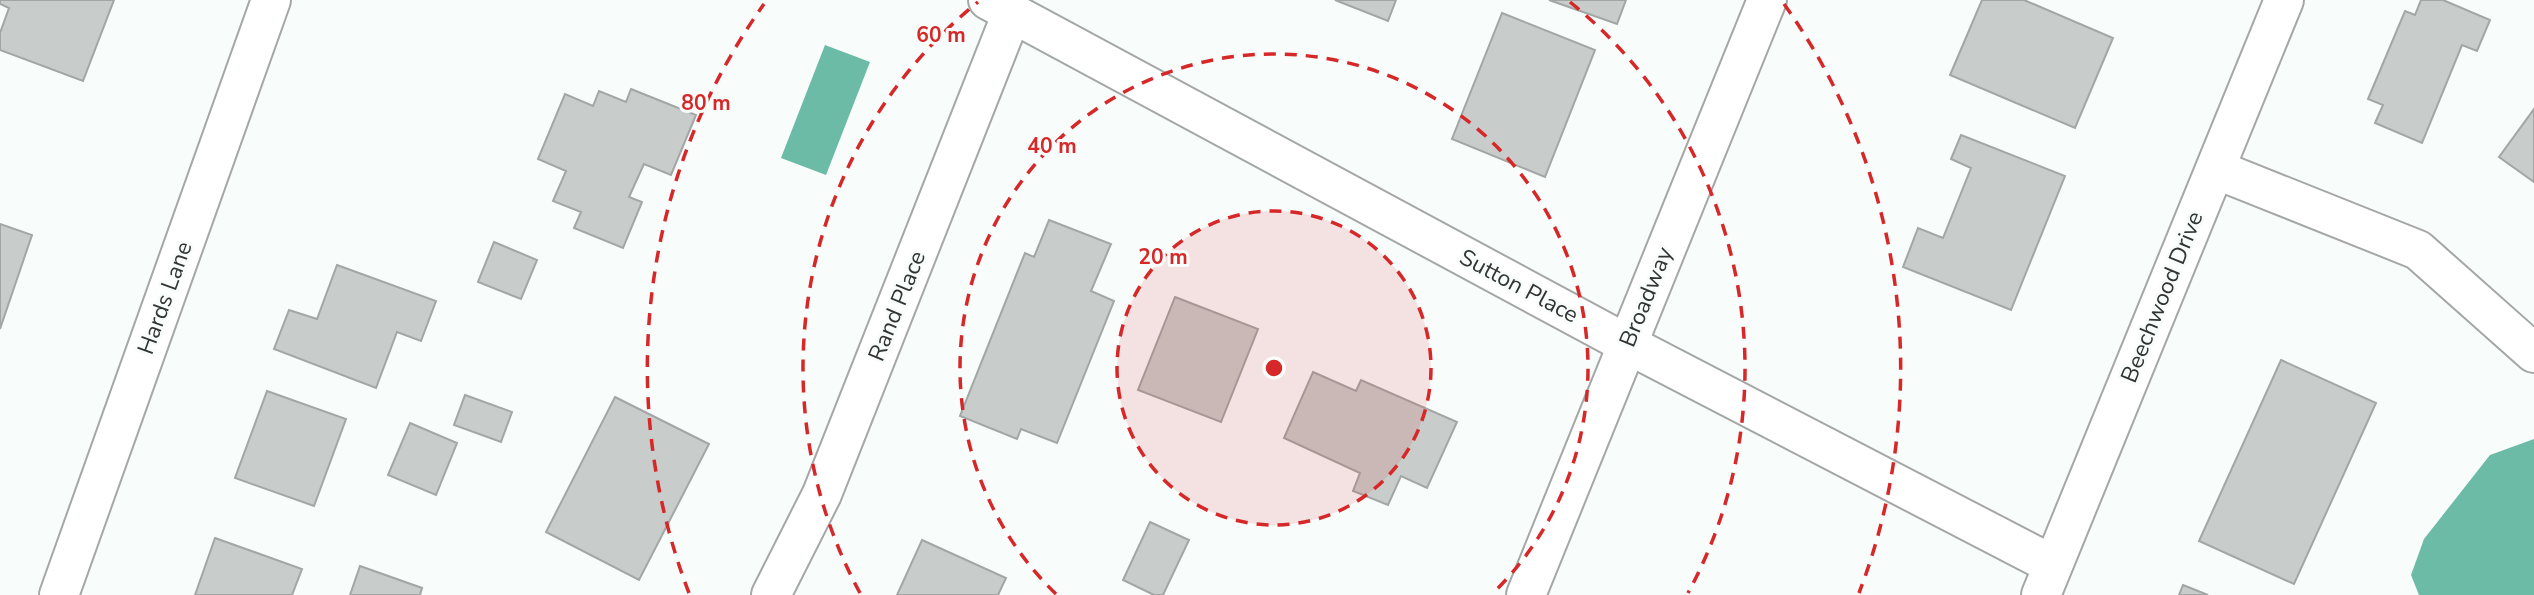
<svg xmlns="http://www.w3.org/2000/svg" width="2534" height="595" font-family="'Nunito Sans',sans-serif">
	<style>
		.water { fill: #6bbba6 }
		.building { fill: #c8ccca; stroke: #a2a6a5; stroke-width: 2 }
		.lines { fill: none; stroke-linecap: round; stroke-linejoin: round }
		.minor-casing { stroke: #a4a7a6; stroke-width: 42 }
		.secondary-casing { stroke: #a4a7a6; stroke-width: 42 }
		.minor { stroke: #fff; stroke-width: 38 }
		.secondary { stroke: #fff; stroke-width: 38 }
		.ring { fill: none; stroke: #d62828; stroke-width: 3.5; stroke-dasharray: 12 9 }
		.labels { text-anchor: middle; dominant-baseline: central; stroke-width: 6; stroke-linejoin: round; paint-order: stroke }
		.street-label { font-size: 23px; fill: #323433; stroke: #f8fcfb }
		.centre { fill: #d62828; stroke: #f8fcfb; stroke-width: 3.5 }
		.ring-label { font-size: 21px; text-anchor: middle; font-weight: bold; fill: #d62828; stroke: #f8fcfb; stroke-width: 6; stroke-linejoin: round; paint-order: stroke }
	</style>
	<rect width="100%" height="100%" fill="#f8fcfb"/>
	<path class="water" d="M 825,45 L 870,62 L 826,175 L 781,158 Z
		M 2534,439 L 2534,595 L 2419,595 L 2411,575 L 2424,539 L 2490,455 Z"/>
	<path class="building" d="M 0,0 L 114,0 L 83,81 L 0,50 L 0,33 L 9,8 L 0,4 Z
		M 1335,0 L 1396,0 L 1388,21 Z
		M 1549,0 L 1626,0 L 1617,24 Z
		M 1982,0 L 2024,0 L 2113,38 L 2075,128 L 1950,75 Z
		M 2421,0 L 2443,0 L 2490,20 L 2477,51 L 2462,45 L 2422,143 L 2375,123 L 2383,105 L 2368,99 L 2405,11 L 2415,15 Z
		M 1502,13 L 1595,50 L 1545,177 L 1452,139 Z
		M 631,89 L 696,115 L 671,175 L 644,164 L 629,197 L 642,202 L 623,248 L 574,228 L 581,212 L 553,201 L 566,171 L 538,159 L 565,94 L 593,106 L 599,91 L 626,102 Z
		M 2534,109 L 2534,182 L 2499,157 Z
		M 1961,135 L 2065,176 L 2011,310 L 1903,267 L 1918,228 L 1943,238 L 1971,168 L 1951,159 Z
		M 1049,220 L 1111,244 L 1091,291 L 1114,301 L 1057,443 L 1021,429 L 1017,439 L 960,416 L 1025,253 L 1034,257 Z
		M 0,224 L 32,235 L 0,329 Z
		M 494,242 L 537,260 L 521,299 L 478,282 Z
		M 337,265 L 436,301 L 421,341 L 397,332 L 376,388 L 274,349 L 289,310 L 317,319 Z
		M 1175,297 L 1258,329 L 1221,422 L 1138,390 Z
		M 2281,360 L 2376,403 L 2294,584 L 2199,541 Z
		M 1313,372 L 1356,391 L 1361,380 L 1457,422 L 1427,488 L 1401,476 L 1388,505 L 1353,491 L 1360,473 L 1284,438 Z
		M 267,391 L 346,419 L 314,506 L 235,478 Z
		M 465,395 L 512,412 L 501,442 L 454,425 Z
		M 615,397 L 709,444 L 639,580 L 546,532 Z
		M 410,423 L 457,443 L 436,495 L 388,475 Z
		M 1150,522 L 1189,540 L 1163,595 L 1154,595 L 1123,580 Z
		M 215,538 L 302,569 L 292,595 L 195,595 Z
		M 922,540 L 1006,578 L 998,595 L 897,595 Z
		M 360,566 L 422,588 L 420,595 L 350,595 Z
		M 2183,585 L 2208,595 L 2179,595 Z"/>
	<g class="lines">
		<defs>
			<path id="minor" d="M 988,0 L 1627,344 L 2053,565
				M 2215,169 L 2418,250 L 2534,353
				M 59,595 L 271,0
				M 771,595 L 822,494 L 1012,13
				M 2041,595 L 2284,0"/>
			<path id="secondary" d="M 1526,595 L 1767,0"/>
		</defs>
		<use href="#minor" class="minor-casing"/>
		<use href="#secondary" class="secondary-casing"/>
		<use href="#minor" class="minor"/>
		<use href="#secondary" class="secondary"/>
	</g>
	<circle cx="1274" cy="368" r="157" fill="#d62828" fill-opacity=".12"/>
	<g class="ring">
		<circle cx="1274" cy="368" r="157"/>
		<path d="M1056 594A314 314 0 1 1 1492 594"/>
		<path d="M860 593A471 471 0 0 1 978 2M1570 2A471 471 0 0 1 1688 593"/>
		<path d="M689 593A627 627 0 0 1 764 4M1784 4A627 627 0 0 1 1859 593"/>
	</g>
	<g class="labels">
		<g class="street-label">
			<text transform="translate(1519 286) rotate(28)">Sutton Place</text>
			<text transform="translate(1646 297) rotate(-68)">Broadway</text>
			<text transform="translate(2162 297) rotate(-68)">Beechwood Drive</text>
			<text transform="translate(165 298) rotate(-70)">Hards Lane</text>
			<text transform="translate(897 306) rotate(-68)">Rand Place</text>
		</g>
	</g>
	<circle cx="1274" cy="368" r="10" class="centre"/>
	<g class="ring-label">
		<text x="941" y="42">60 m</text>
		<text x="706" y="110">80 m</text>
		<text x="1052" y="153">40 m</text>
		<text x="1163" y="264">20 m</text>
	</g>
</svg>
